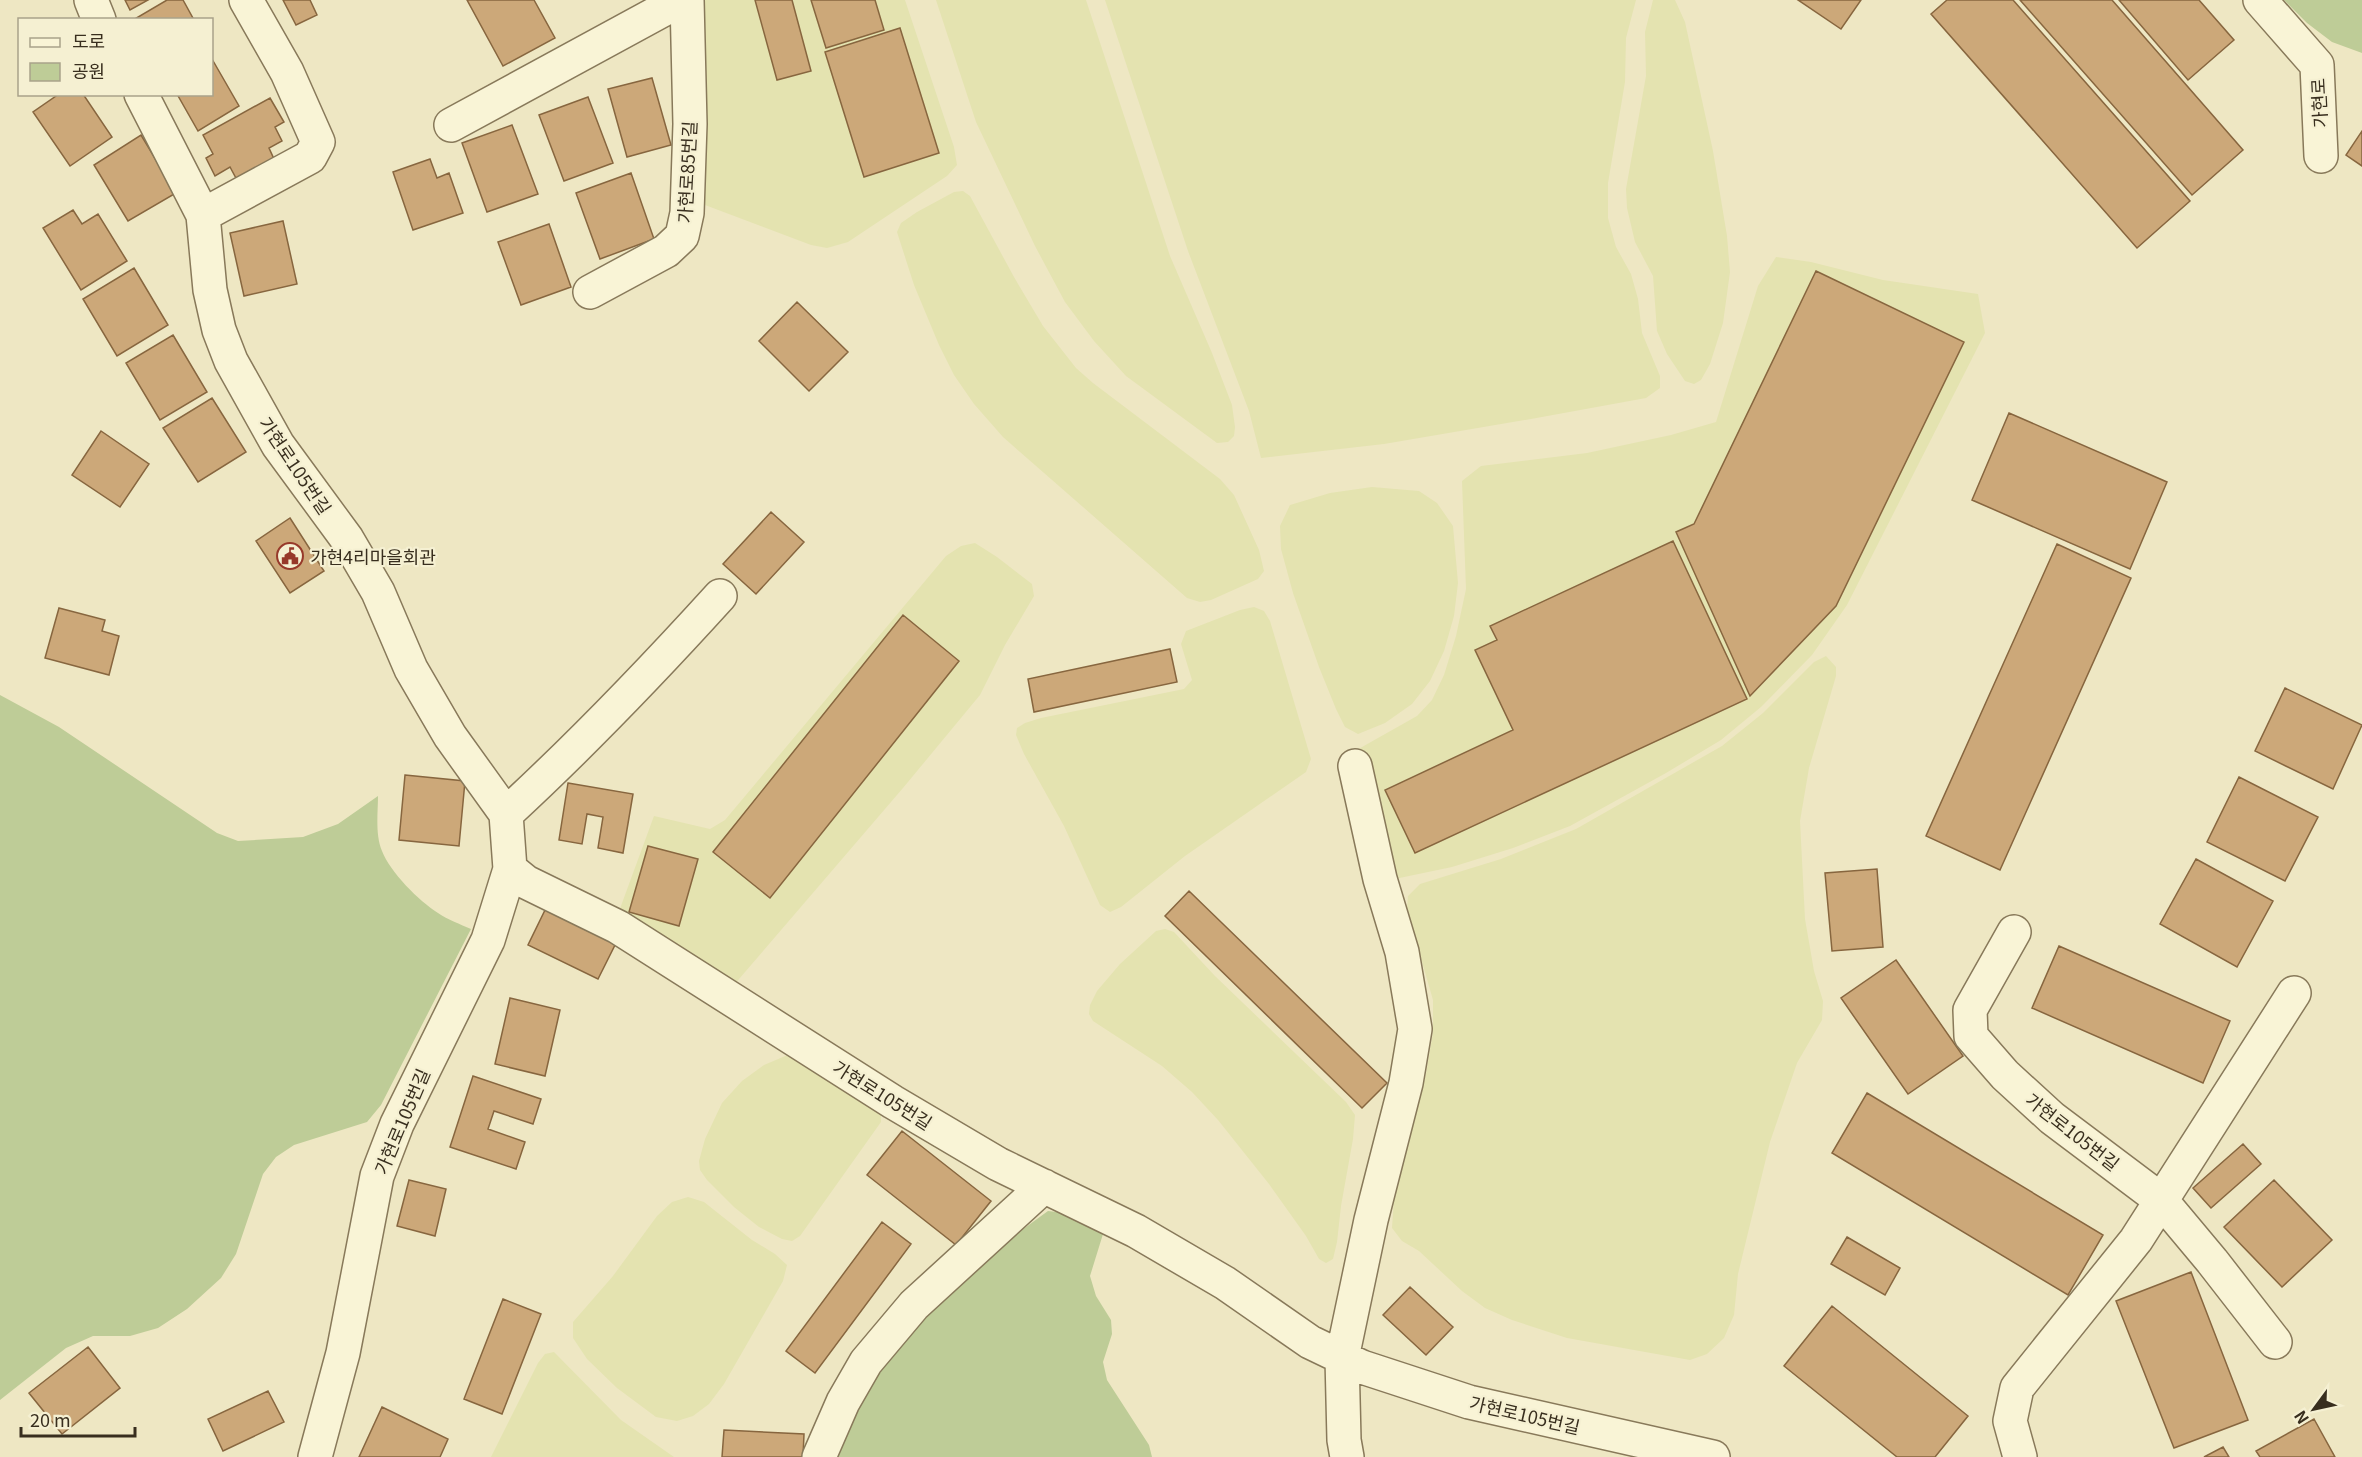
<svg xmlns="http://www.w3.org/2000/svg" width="2362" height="1457" font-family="Georgia,'Noto Sans KR',serif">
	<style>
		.farmland { fill: #e4e3b0 }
		.green { fill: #becc97 }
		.building { fill: #cca879; stroke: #87663f; stroke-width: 1.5 }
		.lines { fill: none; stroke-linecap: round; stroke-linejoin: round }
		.minor-casing { stroke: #88795a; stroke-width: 36 }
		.minor { stroke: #f9f4d6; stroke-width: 33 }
		.labels { text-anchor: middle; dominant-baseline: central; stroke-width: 4.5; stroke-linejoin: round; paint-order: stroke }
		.street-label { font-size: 18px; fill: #382e1e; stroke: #f5f0d2 }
		.poi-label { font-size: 18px; fill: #382e1e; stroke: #f5f0d2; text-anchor: start }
	</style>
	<rect width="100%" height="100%" fill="#eee7c3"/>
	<path class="farmland" d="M 703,0 L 905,0 L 954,147 L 957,165 L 947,176 L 848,242 L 827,248 L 811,245 L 705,205 L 700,57 Z
		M 936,0 L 1086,0 L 1170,256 L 1212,353 L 1232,405 L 1235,427 L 1234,436 L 1228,442 L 1217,443 L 1126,376 L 1094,341 L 1065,302 L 1035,246 L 976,122 Z
		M 1105,0 L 1636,0 L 1626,38 L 1625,82 L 1608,183 L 1608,218 L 1616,247 L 1631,274 L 1638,299 L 1642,333 L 1660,376 L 1660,388 L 1646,398 L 1531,419 L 1384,444 L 1261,458 L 1249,411 L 1188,251 Z
		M 1653,0 L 1675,0 L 1685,22 L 1713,151 L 1727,236 L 1730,272 L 1723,323 L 1710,364 L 1701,380 L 1694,384 L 1685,381 L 1667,354 L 1657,331 L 1653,276 L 1635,242 L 1627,208 L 1626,189 L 1646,76 L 1645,32 Z
		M 963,191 L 970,196 L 1014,277 L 1043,326 L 1076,368 L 1093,383 L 1220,479 L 1234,495 L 1259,550 L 1264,571 L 1258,579 L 1211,600 L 1200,602 L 1187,598 L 1003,437 L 974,404 L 954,375 L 939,345 L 914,285 L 897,232 L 901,223 L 917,212 L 954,192 Z
		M 1776,257 L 1811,262 L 1883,280 L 1978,294 L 1985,333 L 1847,605 L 1812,655 L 1761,707 L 1721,740 L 1666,773 L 1570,826 L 1513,848 L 1452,867 L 1366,885 L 1339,760 L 1417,716 L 1432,700 L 1444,675 L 1456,636 L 1466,589 L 1462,481 L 1481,466 L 1587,453 L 1671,435 L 1716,422 L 1758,286 Z
		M 1372,487 L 1419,491 L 1437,503 L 1453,526 L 1458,583 L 1454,616 L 1444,651 L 1430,681 L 1412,704 L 1385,723 L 1358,734 L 1345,727 L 1336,709 L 1319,667 L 1293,593 L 1281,549 L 1280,526 L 1290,505 L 1330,493 Z
		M 975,543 L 997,557 L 1032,584 L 1034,596 L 1005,645 L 980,695 L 903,788 L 733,986 L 618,914 L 654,816 L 710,829 L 725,820 L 946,556 L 961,546 Z
		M 1254,607 L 1264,611 L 1270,621 L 1311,759 L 1306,772 L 1185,856 L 1121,907 L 1110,912 L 1100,905 L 1064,826 L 1024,754 L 1016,735 L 1017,728 L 1025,723 L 1041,718 L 1184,689 L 1192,680 L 1181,644 L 1186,631 L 1240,610 Z
		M 1826,656 L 1836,667 L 1836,676 L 1809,768 L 1800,821 L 1805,919 L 1814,971 L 1823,1001 L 1822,1020 L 1797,1063 L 1770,1142 L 1738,1274 L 1734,1315 L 1724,1338 L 1707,1354 L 1690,1360 L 1567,1338 L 1512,1320 L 1485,1308 L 1462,1291 L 1419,1251 L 1402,1241 L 1392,1228 L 1394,1199 L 1426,1074 L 1433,1032 L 1433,1000 L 1407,909 L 1408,896 L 1420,884 L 1501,859 L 1576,829 L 1722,746 L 1763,713 L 1814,662 Z
		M 1165,929 L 1174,932 L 1215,976 L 1346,1102 L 1355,1115 L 1353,1139 L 1341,1206 L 1337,1242 L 1333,1259 L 1326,1263 L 1319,1259 L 1306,1236 L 1269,1184 L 1218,1120 L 1192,1092 L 1162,1066 L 1093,1021 L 1089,1014 L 1090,1005 L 1097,991 L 1120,964 L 1156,931 Z
		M 790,1054 L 881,1110 L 881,1122 L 800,1236 L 792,1241 L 782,1239 L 759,1227 L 734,1207 L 707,1180 L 700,1170 L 699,1161 L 705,1139 L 722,1103 L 742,1081 L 764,1065 Z
		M 688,1197 L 704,1202 L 752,1240 L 775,1254 L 787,1265 L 783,1281 L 724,1384 L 709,1404 L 693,1416 L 677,1421 L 656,1417 L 617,1388 L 587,1359 L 573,1338 L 573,1322 L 613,1276 L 657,1216 L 672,1202 Z
		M 554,1352 L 621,1420 L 674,1457 L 491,1457 L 538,1363 L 545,1354 Z"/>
	<path class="green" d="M 2284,0 L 2362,0 L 2362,53 L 2332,42 L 2307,23 Z
		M 0,695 L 59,727 L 217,833 L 238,841 L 303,837 L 338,824 L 378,796 C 378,813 375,834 382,851 C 390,872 419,901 438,913 C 448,920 460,924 471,929 L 381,1105 L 367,1122 L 294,1145 L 276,1157 L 263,1174 L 236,1254 L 221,1278 L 187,1309 L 158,1328 L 130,1336 L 93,1336 L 66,1348 L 0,1400 Z
		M 1048,1211 L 1065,1213 L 1103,1234 L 1090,1276 L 1096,1296 L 1111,1320 L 1112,1334 L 1103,1362 L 1107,1380 L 1149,1445 L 1152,1457 L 829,1457 L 854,1402 L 918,1315 L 1008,1240 Z"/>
	<path class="building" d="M 125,0 L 148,0 L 130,10 Z
		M 167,0 L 183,0 L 194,20 L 133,20 Z
		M 283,0 L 310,0 L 317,15 L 296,25 Z
		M 467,0 L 534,0 L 555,38 L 503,66 Z
		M 755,0 L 792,0 L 811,71 L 777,80 Z
		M 811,0 L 875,0 L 884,30 L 826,48 Z
		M 1798,0 L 1861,0 L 1841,29 Z
		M 1947,0 L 2013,0 L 2190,201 L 2137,248 L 1931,14 Z
		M 2020,0 L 2112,0 L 2243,150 L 2192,195 Z
		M 2119,0 L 2199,0 L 2234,40 L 2188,80 Z
		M 900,28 L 939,153 L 864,177 L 825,52 Z
		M 212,59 L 239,106 L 198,131 L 177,94 L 212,94 Z
		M 652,78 L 671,145 L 627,157 L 608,89 Z
		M 59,94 L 83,94 L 112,137 L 70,166 L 33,112 Z
		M 588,97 L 613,163 L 564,181 L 539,115 Z
		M 270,98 L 284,122 L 275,127 L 282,141 L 269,148 L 274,159 L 237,180 L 230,167 L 215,176 L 206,158 L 213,154 L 203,135 Z
		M 512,125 L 538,194 L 487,212 L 462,143 Z
		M 2362,131 L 2362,166 L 2346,155 Z
		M 141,135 L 176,193 L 128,221 L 94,165 Z
		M 430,159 L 437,178 L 449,173 L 463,213 L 413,230 L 393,172 Z
		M 631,173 L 654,239 L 600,259 L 576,193 Z
		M 73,210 L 82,224 L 98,214 L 127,261 L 81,290 L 43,228 Z
		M 283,221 L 297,284 L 244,296 L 230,233 Z
		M 549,224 L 571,287 L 521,305 L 498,242 Z
		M 134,268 L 168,325 L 117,356 L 83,299 Z
		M 1816,271 L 1964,342 L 1836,606 L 1750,696 L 1676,532 L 1694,524 Z
		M 797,302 L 848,352 L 809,391 L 759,341 Z
		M 173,335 L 207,392 L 160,420 L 126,363 Z
		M 212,398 L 246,452 L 198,482 L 163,428 Z
		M 2009,413 L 2167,482 L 2130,569 L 1972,500 Z
		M 101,431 L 149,464 L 120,507 L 72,475 Z
		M 771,512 L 804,542 L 756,594 L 723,564 Z
		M 290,518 L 324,571 L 290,593 L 256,541 Z
		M 1673,541 L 1747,699 L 1415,853 L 1385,790 L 1513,730 L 1475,650 L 1497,640 L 1490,626 Z
		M 2057,544 L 2131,578 L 2000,870 L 1926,836 Z
		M 59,608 L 105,620 L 102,631 L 119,636 L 109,675 L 45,658 Z
		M 903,615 L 959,661 L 770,898 L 713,852 Z
		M 1170,649 L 1177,682 L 1034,712 L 1028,679 Z
		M 2285,688 L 2362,725 L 2333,789 L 2255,751 Z
		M 405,775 L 465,781 L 459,846 L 399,840 Z
		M 2239,777 L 2318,817 L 2285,881 L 2207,842 Z
		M 568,783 L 633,794 L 623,853 L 598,848 L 603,817 L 587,814 L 582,844 L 559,840 Z
		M 648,846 L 698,859 L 679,926 L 629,912 Z
		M 2196,859 L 2273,901 L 2237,967 L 2160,924 Z
		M 1877,869 L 1883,947 L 1832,951 L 1825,873 Z
		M 1189,891 L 1387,1083 L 1362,1108 L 1165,916 Z
		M 547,906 L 617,941 L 598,979 L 528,945 Z
		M 2059,946 L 2230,1021 L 2203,1083 L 2032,1008 Z
		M 1896,960 L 1963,1056 L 1908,1094 L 1841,998 Z
		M 510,998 L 560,1010 L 545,1076 L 495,1064 Z
		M 473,1076 L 541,1099 L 533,1124 L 494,1111 L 488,1129 L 525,1142 L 516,1169 L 450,1147 Z
		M 1867,1093 L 2103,1235 L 2068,1295 L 1832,1153 Z
		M 902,1131 L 991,1201 L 956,1245 L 867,1175 Z
		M 2243,1144 L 2261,1164 L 2211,1208 L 2193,1188 Z
		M 409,1180 L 446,1189 L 435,1236 L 397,1226 Z
		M 2274,1180 L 2332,1240 L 2282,1287 L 2224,1227 Z
		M 882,1222 L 911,1244 L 815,1373 L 786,1351 Z
		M 1847,1237 L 1900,1268 L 1885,1295 L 1831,1264 Z
		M 2191,1272 L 2248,1420 L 2174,1448 L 2116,1301 Z
		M 1410,1287 L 1453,1327 L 1426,1355 L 1383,1315 Z
		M 503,1299 L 541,1314 L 502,1414 L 464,1399 Z
		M 1832,1306 L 1968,1416 L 1935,1457 L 1897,1457 L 1784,1366 Z
		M 88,1347 L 120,1388 L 62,1434 L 29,1393 Z
		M 268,1391 L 284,1422 L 223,1451 L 208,1419 Z
		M 382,1407 L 448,1439 L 440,1457 L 359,1457 Z
		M 2314,1419 L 2335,1457 L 2260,1457 L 2256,1451 Z
		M 724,1430 L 804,1434 L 803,1457 L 722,1457 Z
		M 2223,1447 L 2229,1457 L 2204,1457 Z"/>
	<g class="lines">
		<defs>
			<path id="minor" d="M 91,0 L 99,20
				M 2260,0 L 2317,65 L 2321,156
				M 141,94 L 203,215 L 210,290 L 219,330 L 231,361 L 278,445 L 347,539 L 378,592 L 411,669 L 450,736 L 506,814 L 510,869 L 526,882 L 618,927 L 893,1102 L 998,1164 L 1136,1231 L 1225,1283 L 1310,1342 L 1362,1367 L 1469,1402 L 1713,1457
				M 451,125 L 681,0
				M 203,215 L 310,157 L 318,142 L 287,72 L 246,0
				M 590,292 L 666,251 L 682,236 L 687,213 L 690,124 L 687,0
				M 506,814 C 581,745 651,672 720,596
				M 2014,932 L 1970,1010 L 1971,1036 L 2005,1075 L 2052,1118 L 2161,1200 L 2212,1261 L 2275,1342
				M 315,1457 L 343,1353 L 377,1176 L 397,1124 L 488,940 L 510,869
				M 819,1457 L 843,1402 L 866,1362 L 914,1305 L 1044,1186
				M 1347,1457 L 1344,1440 L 1342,1358 L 1371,1220 L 1406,1083 L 1415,1029 L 1402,952 L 1380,879 L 1355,766
				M 2020,1457 L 2010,1421 L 2017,1388 L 2136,1240 L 2294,993"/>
		</defs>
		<use href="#minor" class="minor-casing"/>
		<use href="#minor" class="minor"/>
	</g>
	<defs>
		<symbol id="civic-ring" viewBox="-11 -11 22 22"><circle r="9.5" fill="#f5f0d2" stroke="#97392a" stroke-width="1.5"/><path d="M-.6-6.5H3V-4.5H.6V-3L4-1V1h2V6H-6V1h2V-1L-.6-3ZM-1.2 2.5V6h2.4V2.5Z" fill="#97392a"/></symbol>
	</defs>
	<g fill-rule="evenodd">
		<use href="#civic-ring" x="275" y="541" width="30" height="30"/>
	</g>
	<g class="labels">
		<g class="street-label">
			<text transform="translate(2318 103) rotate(-93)">가현로</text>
			<text transform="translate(686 172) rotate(-87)">가현로85번길</text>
			<text transform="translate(296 465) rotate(56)">가현로105번길</text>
			<text transform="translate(883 1094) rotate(32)">가현로105번길</text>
			<text transform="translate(401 1121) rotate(-67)">가현로105번길</text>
			<text transform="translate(2073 1131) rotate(38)">가현로105번길</text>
			<text transform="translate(1525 1414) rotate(13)">가현로105번길</text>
		</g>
		<g class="poi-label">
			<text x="310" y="556">가현4리마을회관</text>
		</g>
	</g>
	<rect x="18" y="18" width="195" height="78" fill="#f5f0d2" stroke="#a9a28a" stroke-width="1.5"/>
	<rect x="30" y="38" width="30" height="9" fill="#f9f4d6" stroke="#a9a28a" stroke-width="1.5"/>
	<text x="72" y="48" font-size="18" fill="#382e1e">도로</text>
	<rect x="30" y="63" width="30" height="18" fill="#becc97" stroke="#a9a28a" stroke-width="1.5"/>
	<text x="72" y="78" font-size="18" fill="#382e1e">공원</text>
	<g transform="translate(2314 1409) rotate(237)" stroke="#f5f0d2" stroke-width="4.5" paint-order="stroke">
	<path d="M0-4.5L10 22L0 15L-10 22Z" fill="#382e1e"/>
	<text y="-9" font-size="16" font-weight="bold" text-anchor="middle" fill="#382e1e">N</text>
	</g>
	<path d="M21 1427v9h114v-9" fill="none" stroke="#382e1e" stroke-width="3"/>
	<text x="30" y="1427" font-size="18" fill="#382e1e" stroke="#f5f0d2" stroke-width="4.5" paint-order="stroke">20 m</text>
</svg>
